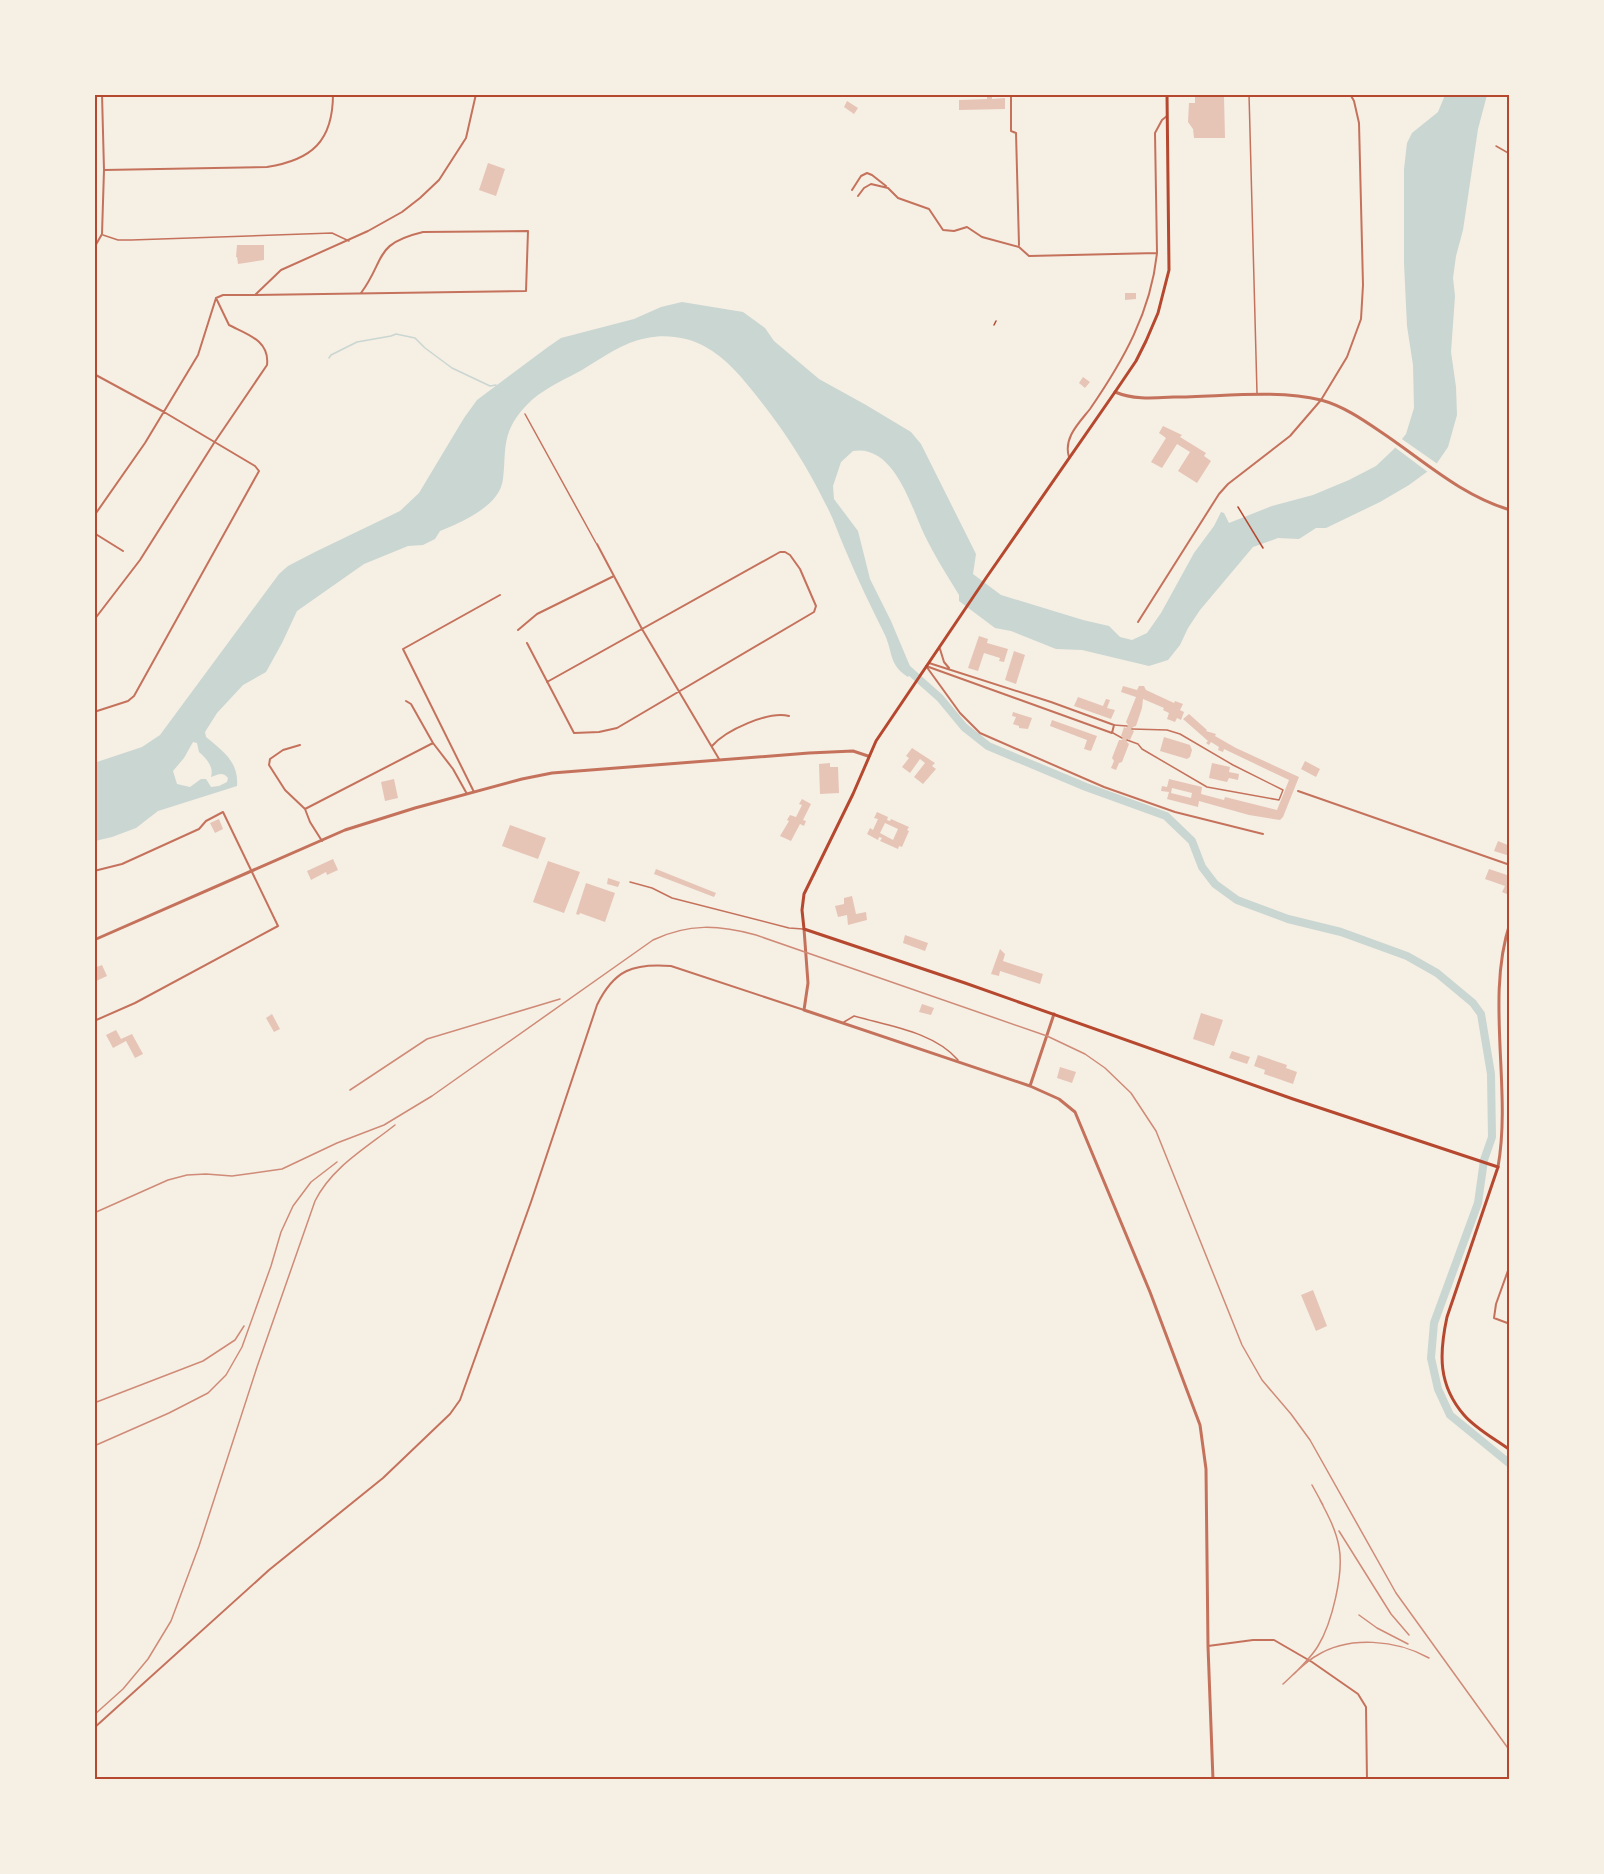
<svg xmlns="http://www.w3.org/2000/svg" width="1604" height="1874" font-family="'PT Sans Narrow',sans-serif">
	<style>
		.water { fill: #c9d6d2; fill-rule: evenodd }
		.pier { fill: #f6efe4 }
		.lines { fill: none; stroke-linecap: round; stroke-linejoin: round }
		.stream { stroke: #c9d6d2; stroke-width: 1.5 }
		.river { stroke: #c9d6d2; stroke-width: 8 }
		.building { fill: #e6c5b7; fill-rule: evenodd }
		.path { stroke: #b5482f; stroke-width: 1.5 }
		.service { stroke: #c5725c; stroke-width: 1.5 }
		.minor { stroke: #c5725c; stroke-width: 2 }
		.tertiary { stroke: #c5725c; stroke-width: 3 }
		.secondary { stroke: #b5482f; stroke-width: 3 }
		.rail { stroke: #cf8b77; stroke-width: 1.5 }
		.neatline { fill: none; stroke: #b5482f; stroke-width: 2 }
	</style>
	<rect width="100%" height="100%" fill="#f6efe4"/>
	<path class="water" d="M 1445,95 L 1487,95 L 1478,129 L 1463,230 L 1456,256 L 1453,278 L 1455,296 L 1451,352 L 1456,387 L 1457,415 L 1448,447 L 1435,466 L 1409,485 L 1380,502 L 1326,528 L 1316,528 L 1299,539 L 1278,538 L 1253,547 L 1200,610 L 1188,628 L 1180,645 L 1168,660 L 1149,666 L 1082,650 L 1056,649 L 1011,631 L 995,628 L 959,601 L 959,595 C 947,575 934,555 924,534 C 911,506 894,444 853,451 L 841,462 L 833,486 L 834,499 L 858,531 L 870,579 L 891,621 L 912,671 L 908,677 C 889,665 893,653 885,635 C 871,607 857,578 845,549 C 838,533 833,517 825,503 C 807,466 785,432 759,399 C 744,380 727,358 704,346 C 687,337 666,334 647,338 C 623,342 602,358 582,370 C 567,378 552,385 538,395 C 530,401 522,409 516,418 C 502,439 506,455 503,479 C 500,506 462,522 440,531 L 435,539 L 423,545 L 408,546 L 364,564 L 297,611 L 282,643 L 266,672 L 243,685 L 217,713 L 205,732 L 206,737 C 223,751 239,762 237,786 L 158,811 L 136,828 L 112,837 L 95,841 L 94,763 L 142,747 L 160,735 L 279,574 L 288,566 L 315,552 L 400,511 L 419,493 L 464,418 L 477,400 L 548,347 L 561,338 L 634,319 L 661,307 L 682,302 L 743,312 L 765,328 L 774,341 L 819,379 L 866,405 L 911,432 L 921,444 L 976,554 L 973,574 L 1001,595 L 1083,620 L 1109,626 L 1120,637 L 1132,640 L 1147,633 L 1161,613 L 1194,553 L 1214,526 L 1221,512 L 1224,513 L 1229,523 L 1272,506 L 1313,495 L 1349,480 L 1376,466 L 1394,449 L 1406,434 L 1414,408 L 1413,365 L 1407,326 L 1404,263 L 1404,169 L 1407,143 L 1412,133 L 1438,112 ZM 193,742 L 197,743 L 199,752 C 207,759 214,767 211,777 C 218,775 222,771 228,778 L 227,782 L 219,786 L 211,787 L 206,779 L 201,779 L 190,787 L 177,784 L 173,771 L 184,758 Z"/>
	<path class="pier" d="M 1399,437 L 1439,465 L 1429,473 L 1393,446 Z"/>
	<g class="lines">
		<path class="stream" d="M 329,358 L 331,355 L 357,342 L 391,336 L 396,334 L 415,338 L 425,348 L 452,368 L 490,386 L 496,385"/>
		<path class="river" d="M 904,666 L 940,698 L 964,727 L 988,746 L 1086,787 L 1166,816 L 1192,841 L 1202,867 L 1215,884 L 1237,900 L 1288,919 L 1341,932 L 1407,956 L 1437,973 L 1473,1003 L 1481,1014 L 1491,1074 L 1492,1137 L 1484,1160 L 1478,1203 L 1434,1323 L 1431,1358 L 1438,1389 L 1450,1415 L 1510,1464"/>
	</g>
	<path class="building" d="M 1202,94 L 1216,94 L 1224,97 L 1225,138 L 1194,138 L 1193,129 L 1188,122 L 1189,103 L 1195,103 L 1195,97 Z
		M 987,97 L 992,97 L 992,99 L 1005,98 L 1005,109 L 959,110 L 959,100 L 987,99 Z
		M 847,101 L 858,108 L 854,114 L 844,107 Z
		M 488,163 L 505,169 L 496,196 L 479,190 Z
		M 237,245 L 264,245 L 264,260 L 238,264 L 237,257 L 236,257 Z
		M 1125,293 L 1136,293 L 1136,299 L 1125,300 Z
		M 1083,377 L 1090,382 L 1085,388 L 1079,383 Z
		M 1163,426 L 1182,435 L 1180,437 L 1206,453 L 1204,456 L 1211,461 L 1197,483 L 1178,471 L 1190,452 L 1177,444 L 1162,468 L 1151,462 L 1166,438 L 1159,433 Z
		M 979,636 L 988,639 L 987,643 L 1008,649 L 1004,662 L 999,661 L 1000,658 L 984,653 L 978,671 L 968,668 Z
		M 1014,651 L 1025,655 L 1016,684 L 1005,680 Z
		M 1123,686 L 1137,690 L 1139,686 L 1144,686 L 1146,690 L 1174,703 L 1175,701 L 1183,704 L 1180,710 L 1184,712 L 1181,720 L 1177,718 L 1175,722 L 1167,719 L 1169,713 L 1163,710 L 1164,708 L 1143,699 L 1142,708 L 1136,726 L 1133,727 L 1132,730 L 1134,731 L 1130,740 L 1128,739 L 1127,742 L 1129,744 L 1122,762 L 1119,763 L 1116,770 L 1111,768 L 1114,761 L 1112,758 L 1119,740 L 1122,740 L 1123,737 L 1121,736 L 1124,727 L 1126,728 L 1128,725 L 1126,722 L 1136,697 L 1121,692 Z
		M 1078,697 L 1103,706 L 1106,699 L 1110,700 L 1107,708 L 1115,710 L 1111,719 L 1074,706 Z
		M 1013,712 L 1032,718 L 1028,729 L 1019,728 L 1019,726 L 1013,724 L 1016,717 L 1012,716 Z
		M 1189,714 L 1207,730 L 1206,731 L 1216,734 L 1215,736 L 1236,748 L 1299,777 L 1283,817 L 1280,820 L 1249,815 L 1199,801 L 1198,807 L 1167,799 L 1169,792 L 1161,791 L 1162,786 L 1167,787 L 1169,779 L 1202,787 L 1201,794 L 1224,800 L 1225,797 L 1277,810 L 1289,780 L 1224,749 L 1223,752 L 1218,750 L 1219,747 L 1211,742 L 1209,745 L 1206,743 L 1208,741 L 1183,719 ZM 1172,788 L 1192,793 L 1191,798 L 1171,793 Z
		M 1052,720 L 1097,736 L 1091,751 L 1084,749 L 1087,740 L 1050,726 Z
		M 1164,737 L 1190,745 L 1192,750 L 1190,757 L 1187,759 L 1160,751 Z
		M 912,748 L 935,763 L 932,766 L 936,769 L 923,784 L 914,777 L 925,763 L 920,759 L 910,773 L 902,767 L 909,758 L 906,756 Z
		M 1305,761 L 1320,769 L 1316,777 L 1301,769 Z
		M 830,763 L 830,767 L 838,767 L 839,793 L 820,794 L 819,764 Z
		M 1212,763 L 1230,767 L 1229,772 L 1239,774 L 1238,780 L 1229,778 L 1227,782 L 1209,778 Z
		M 394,779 L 398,798 L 385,801 L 381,782 Z
		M 802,799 L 811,804 L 803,820 L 806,821 L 804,826 L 800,824 L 791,841 L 780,836 L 789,821 L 787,820 L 790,815 L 796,817 L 802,805 L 799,804 Z
		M 877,812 L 888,817 L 887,820 L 890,821 L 891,819 L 909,827 L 907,830 L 909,831 L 902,847 L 899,846 L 898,849 L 880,841 L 882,838 L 879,837 L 878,840 L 867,834 L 870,828 L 873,830 L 878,819 L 874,818 ZM 885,823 L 898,829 L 893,840 L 880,833 Z
		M 219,819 L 223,829 L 215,833 L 210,823 Z
		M 510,825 L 546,838 L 538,859 L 502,846 Z
		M 1498,841 L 1510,846 L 1510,856 L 1494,851 Z
		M 333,859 L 338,870 L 327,875 L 326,872 L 311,880 L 307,871 Z
		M 548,861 L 580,872 L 564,913 L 533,902 Z
		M 656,869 L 716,893 L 714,897 L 654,874 Z
		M 1489,869 L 1510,876 L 1509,895 L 1502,892 L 1505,886 L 1485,879 Z
		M 608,878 L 620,882 L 618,887 L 607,884 Z
		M 586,883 L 615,893 L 605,922 L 580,913 L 579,915 L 576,914 Z
		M 852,896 L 856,914 L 866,912 L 867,920 L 848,925 L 847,915 L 838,917 L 835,906 L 844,904 L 844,898 Z
		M 905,935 L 928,943 L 925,951 L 903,943 Z
		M 1000,949 L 1005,954 L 1003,961 L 1043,974 L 1040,984 L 1000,971 L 999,976 L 991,974 Z
		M 102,965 L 107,976 L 94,982 L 94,968 Z
		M 922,1004 L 934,1008 L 931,1015 L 919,1012 Z
		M 1201,1013 L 1223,1020 L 1214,1046 L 1193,1039 Z
		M 272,1014 L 280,1029 L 274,1032 L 266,1018 Z
		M 116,1030 L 121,1039 L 132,1034 L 143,1054 L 135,1058 L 126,1041 L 113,1048 L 106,1035 Z
		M 1232,1051 L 1250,1057 L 1247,1064 L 1229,1058 Z
		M 1258,1055 L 1287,1065 L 1286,1068 L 1297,1072 L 1293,1084 L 1264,1074 L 1265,1070 L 1254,1066 Z
		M 1060,1067 L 1076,1072 L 1072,1083 L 1057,1078 Z
		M 1313,1290 L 1327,1326 L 1316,1331 L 1301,1295 Z"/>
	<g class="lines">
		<path class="path" d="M 994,325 L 996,321
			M 1238,507 L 1263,548"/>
		<path class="service" d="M 1249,94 L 1257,393
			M 1496,146 L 1510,154
			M 103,235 L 118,240 L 131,240 L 332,233 L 349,241
			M 525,414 L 596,543
			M 1114,725 L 1127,726
			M 1113,733 L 1122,738
			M 1127,740 L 1138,744 L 1142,749 L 1207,787 L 1279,800 L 1283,790 L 1233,765 L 1180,734 L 1167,730 L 1132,729
			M 630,882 L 652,888 L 672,898 L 789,928 L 803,929
			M 844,1022 L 854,1016 C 889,1026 934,1032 958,1060"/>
		<path class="minor" d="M 1011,94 L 1011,131 L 1016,133 L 1019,245
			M 104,170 L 267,167 C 312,160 333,141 333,94
			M 852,190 L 861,176 L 867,173 L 872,175 L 886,186
			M 858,196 L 864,188 L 871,184 L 888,188 L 898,198 L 929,209 L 943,230 L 954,231 L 967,227 L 982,237 L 1019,247 L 1029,256 L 1157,253
			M 94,248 L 102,234 L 104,170 L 102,94
			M 255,295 L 526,291 L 528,231 L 423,232 C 373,244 386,259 361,293
			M 94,374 L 164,412 L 255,466 L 259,471 L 134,696 L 128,701 L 94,712
			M 1069,457 C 1063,438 1079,423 1090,409 C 1123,361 1151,312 1157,253 L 1155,133 L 1162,120 L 1167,116
			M 94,516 L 145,443 L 198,355 L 216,298 L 223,295 L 255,295 L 281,270 L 368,231 L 402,212 L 420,198 L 439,180 L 466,138 L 476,94
			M 94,533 L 123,551
			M 597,544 L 642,629 L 719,759
			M 94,620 L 140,560 L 214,443 L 267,365 C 270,340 246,334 229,325 L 216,298
			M 1138,622 L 1219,494 L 1228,484 L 1290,436 L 1321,400 L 1347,357 L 1361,319 L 1363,285 L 1359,123 L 1354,101 L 1350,94
			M 518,630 L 537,614 L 614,576
			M 527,643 L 574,733 L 599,732 L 617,728 L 814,612 L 816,606 L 800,569 L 790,555 L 785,552 L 780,552 L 547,682
			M 940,649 L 944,662 L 949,668
			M 926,666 L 1112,733 L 1114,725 L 1051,702 L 929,663
			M 926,666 L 960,713 L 980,733 L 1104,787 L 1175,812 L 1263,834
			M 406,701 L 411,704 L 433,743 L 453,769 L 467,794
			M 300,745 L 283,750 L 270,759 L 269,765 L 285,790 L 305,809 L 310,822 L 322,841
			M 712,746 C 726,730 768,711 789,716
			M 1298,791 L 1510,865
			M 474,792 L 403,649 L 500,595
			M 305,809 L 433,743
			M 94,871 L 122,864 L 199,829 L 206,821 L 223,812 L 278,926 L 135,1003 L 94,1021
			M 1510,1265 L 1496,1304 L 1494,1318 L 1510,1324
			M 1208,1646 L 1253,1640 L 1274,1640 L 1312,1662 L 1358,1694 L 1366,1707 L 1367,1780
			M 94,1728 L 269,1570 L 383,1478 L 450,1414 L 460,1400 L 531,1202 L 597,1005 C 614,970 633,963 671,966 L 804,1010"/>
		<path class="tertiary" d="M 1115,392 C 1134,400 1154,398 1174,397 C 1219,397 1277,389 1321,400 C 1343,406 1362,419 1381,432 C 1423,460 1460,495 1510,510
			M 804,929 L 808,983 L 804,1010 L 1030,1086 L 1059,1099 L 1075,1112 L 1150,1292 L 1200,1425 L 1206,1469 L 1208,1646 L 1213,1780
			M 94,940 L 345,830 L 415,808 L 522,779 L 552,773 L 809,753 L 853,751 L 868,756
			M 1030,1086 L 1054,1014
			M 1498,1167 C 1512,1089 1485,998 1510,923"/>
		<path class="secondary" d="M 1167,94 L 1169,270 L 1158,313 L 1146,341 L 1136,361 L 1115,392 L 986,578 L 876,741 L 853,794 L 804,894 L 802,910 L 804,929 L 965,983 L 1293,1099 L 1498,1167 L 1447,1317 C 1439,1354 1438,1385 1464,1415 C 1476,1429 1495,1439 1510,1450"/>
		<path class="rail" d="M 350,1090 L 427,1039 L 560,999
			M 94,1213 L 168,1180 L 187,1175 L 206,1174 L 232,1176 L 282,1169 L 337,1143 L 384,1125 L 432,1096 L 653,940 C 689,923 719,925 756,935 L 1047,1036 L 1085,1054 L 1105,1068 L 1131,1093 L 1156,1131 L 1242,1345 L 1262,1380 L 1291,1414 L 1310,1440 L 1396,1593 L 1510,1751
			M 94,1403 L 203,1361 L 235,1340 L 244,1326
			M 94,1446 L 169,1413 L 208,1393 L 226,1375 L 242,1347 L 271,1266 L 281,1232 L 293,1206 L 311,1182 L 337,1162
			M 1312,1485 L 1323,1505
			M 1339,1531 L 1391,1614 L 1409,1635
			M 1359,1615 L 1377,1628 L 1408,1644
			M 1294,1674 C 1303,1665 1312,1656 1318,1646 C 1332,1623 1344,1573 1339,1547 C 1336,1530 1328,1515 1320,1500
			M 1283,1684 C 1293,1675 1305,1662 1316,1656 C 1349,1635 1397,1640 1429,1658
			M 94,1715 L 123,1689 L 148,1659 L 171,1621 L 199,1546 L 257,1367 L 315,1201 C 332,1167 366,1148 395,1125"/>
	</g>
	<rect width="1604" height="1874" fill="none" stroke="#f6efe4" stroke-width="192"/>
	<rect x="96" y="96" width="1412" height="1682" class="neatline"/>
</svg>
